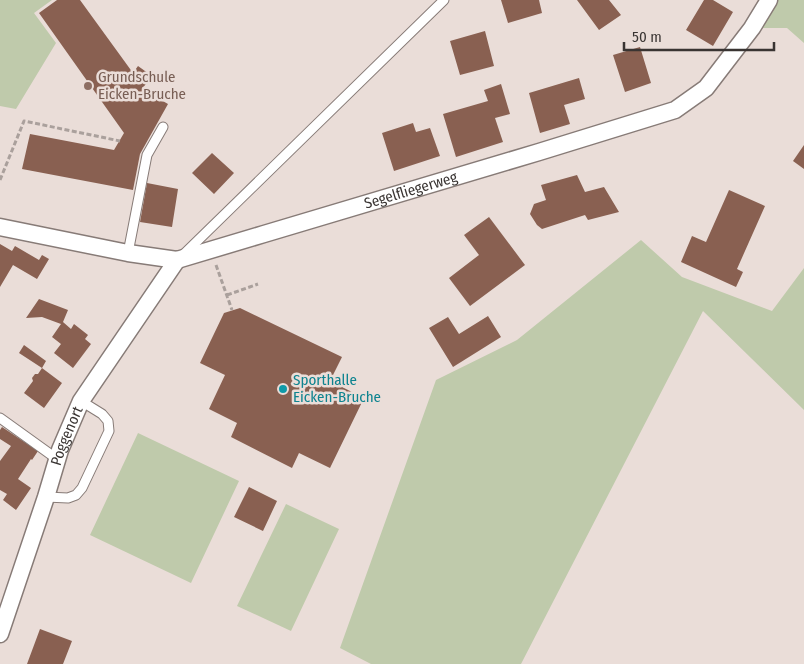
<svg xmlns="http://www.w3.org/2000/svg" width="804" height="664" font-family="'Fira Sans Condensed',sans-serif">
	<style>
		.green { fill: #bfcaab }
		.building { fill: #896051 }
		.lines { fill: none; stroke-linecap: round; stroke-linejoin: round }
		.lane-casing { stroke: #877b77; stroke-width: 11 }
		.street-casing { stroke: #877b77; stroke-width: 19 }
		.path { stroke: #aaa09c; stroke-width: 3; stroke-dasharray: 5 2.5; stroke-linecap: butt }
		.lane { stroke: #fff; stroke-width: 9 }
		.street { stroke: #fff; stroke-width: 16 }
		.education-dot { fill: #8d6e63; stroke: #eaddd8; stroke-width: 2 }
		.culture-dot { fill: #0f9aa8; stroke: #eaddd8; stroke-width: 2 }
		.labels { text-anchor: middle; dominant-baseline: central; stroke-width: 5; stroke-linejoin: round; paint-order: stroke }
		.education-label { font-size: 15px; fill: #785e54; stroke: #eaddd8; text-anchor: start }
		.street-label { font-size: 15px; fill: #393432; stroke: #eaddd8 }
		.culture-label { font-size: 15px; fill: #0d838f; stroke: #eaddd8; text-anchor: start }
	</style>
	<rect width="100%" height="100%" fill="#eaddd8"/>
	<path class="green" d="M 0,0 L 52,0 L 34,13 L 56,43 L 16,109 L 0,106 Z
		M 769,0 L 804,0 L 804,43 L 787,28 L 752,28 Z
		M 641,240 L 682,277 L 772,311 L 804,268 L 804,410 L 703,311 L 521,664 L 371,664 L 340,648 L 436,380 L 517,340 Z
		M 138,433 L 239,481 L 191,583 L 90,535 Z
		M 286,504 L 339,529 L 291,631 L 237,606 Z"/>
	<path class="building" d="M 57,0 L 80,0 L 133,73 L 138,66 L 152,76 L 142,89 L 168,104 L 140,154 L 133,190 L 22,169 L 30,134 L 114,150 L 124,133 L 39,13 Z
		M 501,0 L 539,0 L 542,13 L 508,23 Z
		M 577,0 L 609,0 L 621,15 L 599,30 Z
		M 704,0 L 713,0 L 733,12 L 713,46 L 686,30 Z
		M 485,31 L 494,66 L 460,75 L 450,41 Z
		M 640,47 L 651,83 L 625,92 L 613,55 Z
		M 579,78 L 585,99 L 564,105 L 570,124 L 540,133 L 529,93 Z
		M 501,84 L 510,114 L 495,118 L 503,142 L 456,157 L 443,114 L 488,101 L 484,90 Z
		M 413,123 L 416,132 L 430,128 L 440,156 L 394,171 L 382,133 Z
		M 804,145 L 804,169 L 793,161 Z
		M 212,153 L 234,173 L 214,194 L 192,173 Z
		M 577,175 L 585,192 L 604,187 L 619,212 L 588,220 L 585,215 L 542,229 L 537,225 L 530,214 L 534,204 L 546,200 L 541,185 Z
		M 147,183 L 178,189 L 172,227 L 140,222 Z
		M 729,190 L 765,206 L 737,269 L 743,272 L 736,287 L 681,262 L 692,236 L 706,242 Z
		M 489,217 L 525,265 L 470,306 L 449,278 L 479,255 L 464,235 Z
		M 0,244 L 12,251 L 15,246 L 39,260 L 42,255 L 49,259 L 37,279 L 13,265 L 0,287 Z
		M 39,299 L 68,310 L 63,322 L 71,329 L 74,324 L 88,335 L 85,339 L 91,344 L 73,368 L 54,353 L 61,344 L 52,337 L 61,324 L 42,317 L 26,318 Z
		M 240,308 L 342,357 L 330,381 L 364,398 L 330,468 L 299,453 L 292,468 L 231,437 L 237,423 L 209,409 L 225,375 L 200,363 L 224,313 Z
		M 488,316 L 501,337 L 453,367 L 429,328 L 448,317 L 459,334 Z
		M 24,345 L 46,361 L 42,368 L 19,353 Z
		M 42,368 L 62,383 L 44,408 L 24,393 L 33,381 L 32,378 L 35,374 L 38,374 Z
		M 2,427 L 38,451 L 32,460 L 31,459 L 18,479 L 31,488 L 16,510 L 3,500 L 7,494 L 0,490 L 0,461 L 11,446 L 0,439 L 0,430 Z
		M 249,487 L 277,501 L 263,531 L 234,517 Z
		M 40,629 L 72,641 L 63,664 L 27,664 Z"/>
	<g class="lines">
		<defs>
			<path id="lane" d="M 128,253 L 147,155 L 163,127
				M 183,255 L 444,0
				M 0,418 L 57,459
				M 46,497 L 68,498 L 76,495 L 82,488 L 109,431 L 108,421 L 102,414 L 81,401"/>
			<g id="street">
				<path id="s1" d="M 0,227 L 128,253 L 177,260 L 264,234 L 539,152 L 675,110 L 706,88 L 752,28 L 769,0"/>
				<path id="s2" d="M 0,634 L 46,497 L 60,450 L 81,401 L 177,260"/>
			</g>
		</defs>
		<use href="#lane" class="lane-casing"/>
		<use href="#street" class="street-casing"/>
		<path class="path" d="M 0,180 L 24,121 L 120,141
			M 216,265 L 232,310
			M 227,295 L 258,284"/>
		<use href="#lane" class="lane"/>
		<use href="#street" class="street"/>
	</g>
	<circle class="education-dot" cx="88" cy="86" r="5"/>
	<circle class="culture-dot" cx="283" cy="389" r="5"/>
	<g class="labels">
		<g class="education-label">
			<text x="98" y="77">Grundschule<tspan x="98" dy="17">Eicken-Bruche</tspan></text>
		</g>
		<g class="street-label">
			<text stroke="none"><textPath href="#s1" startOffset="424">Segelfliegerweg</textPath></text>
			<text stroke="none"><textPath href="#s2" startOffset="209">Poggenort</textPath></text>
		</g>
		<g class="culture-label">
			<text x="293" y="380">Sporthalle<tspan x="293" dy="17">Eicken-Bruche</tspan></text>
		</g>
	</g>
	<path d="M624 42v8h150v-8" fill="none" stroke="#393432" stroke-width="2.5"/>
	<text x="632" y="42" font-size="15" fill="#393432" stroke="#eaddd8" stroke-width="4" paint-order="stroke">50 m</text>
</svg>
